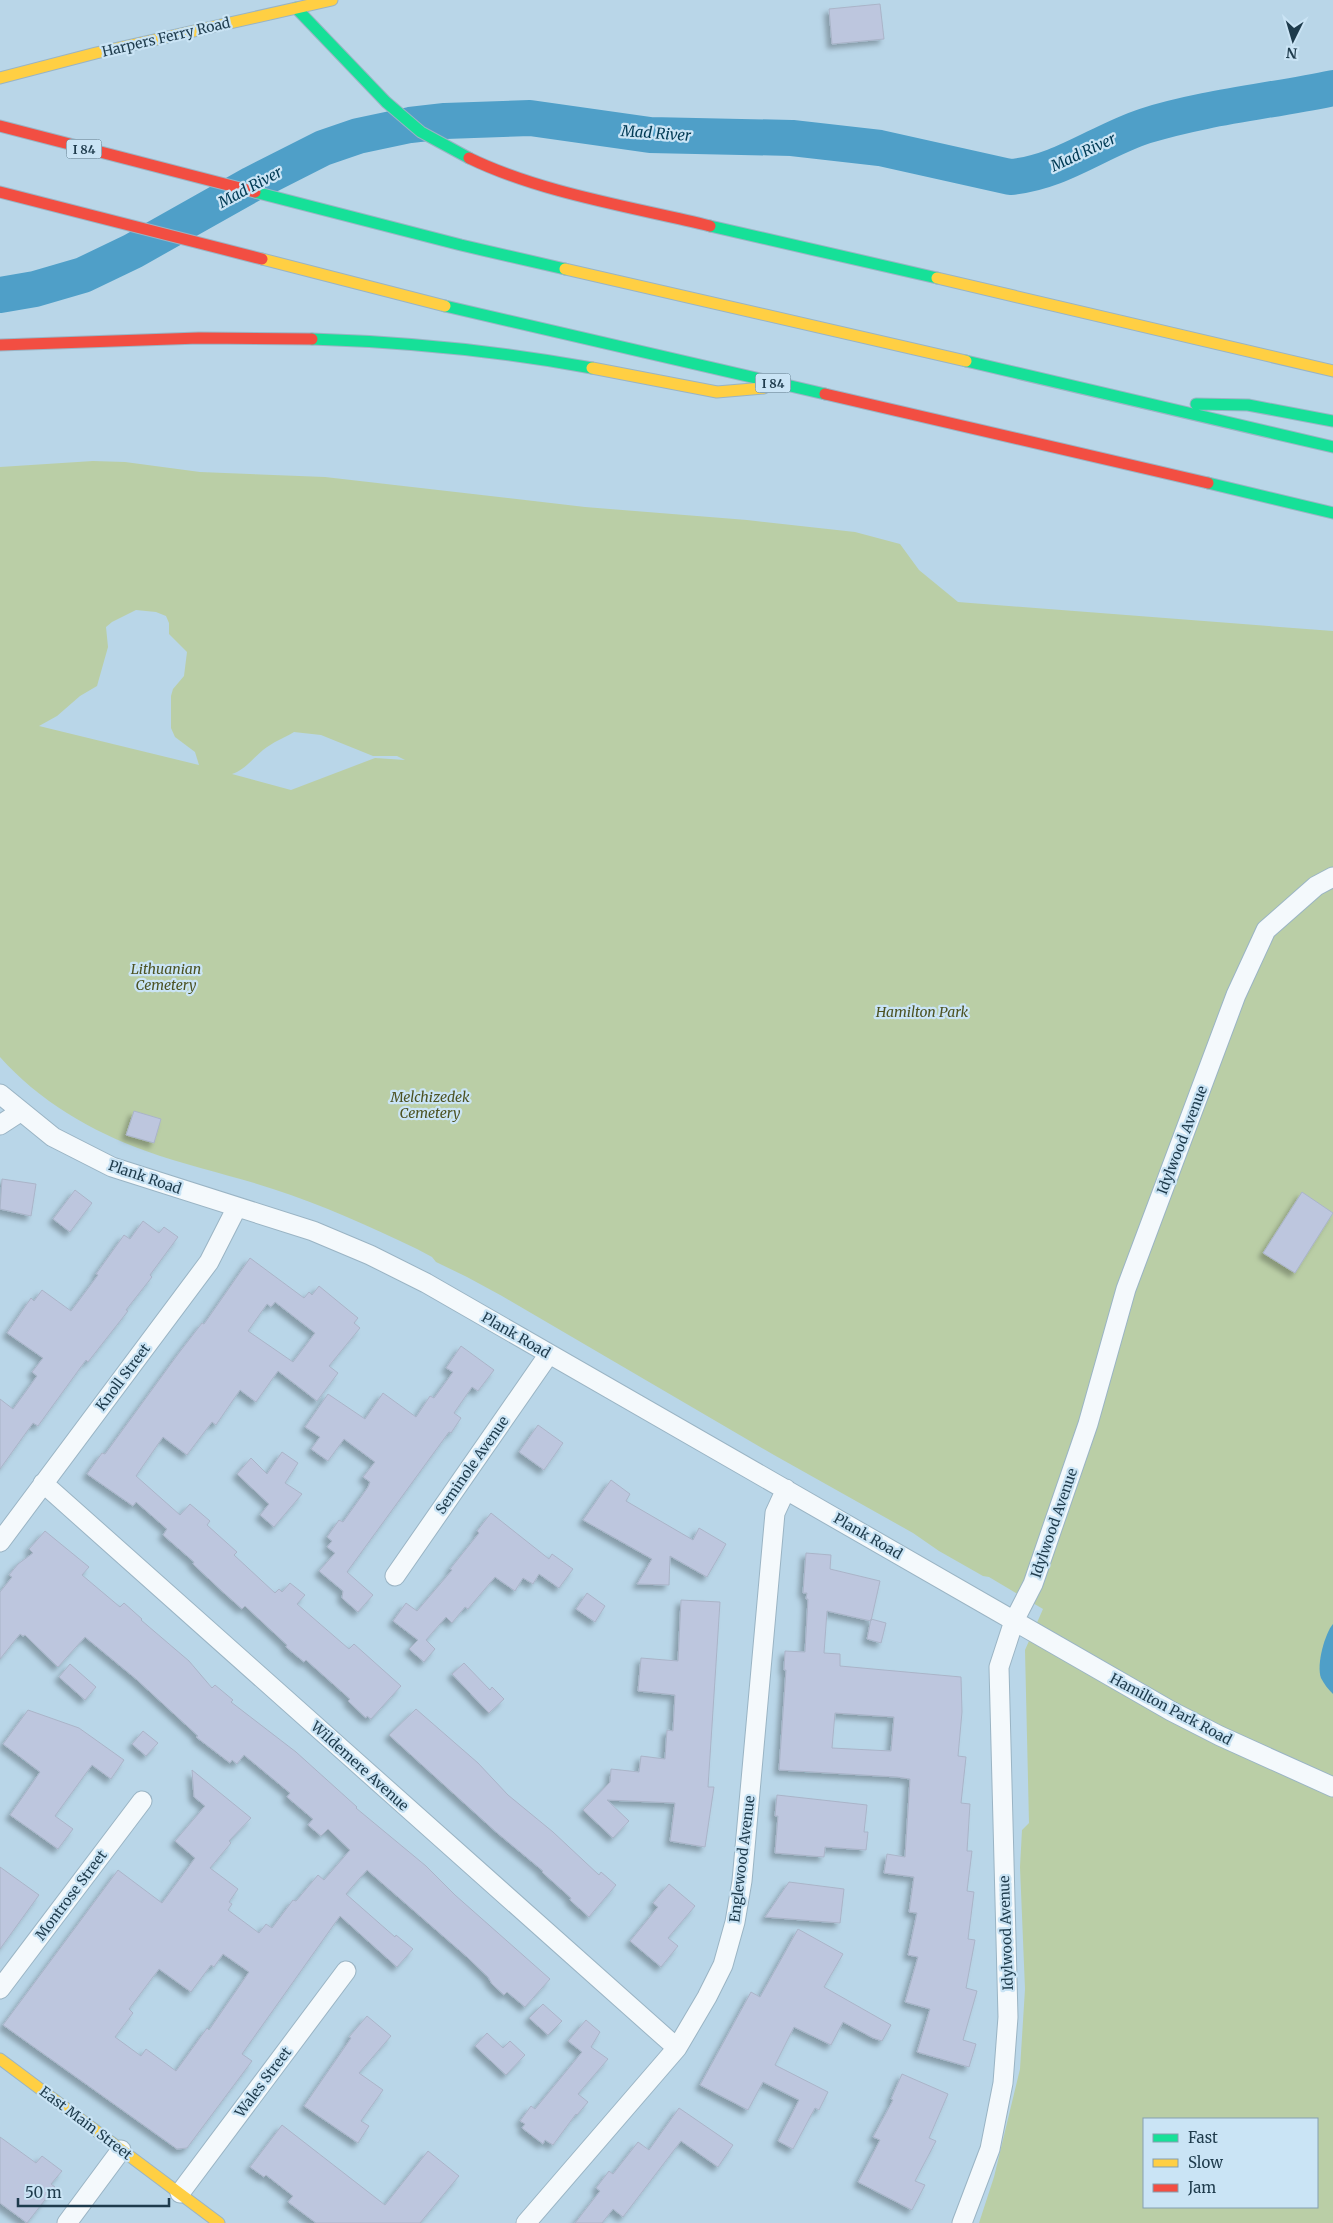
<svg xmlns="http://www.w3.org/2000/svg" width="1333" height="2223" font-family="Merriweather,serif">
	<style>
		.green { fill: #bacea6; fill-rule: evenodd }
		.water { fill: #4f9fc8 }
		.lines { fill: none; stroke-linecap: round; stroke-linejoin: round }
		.river { stroke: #4f9fc8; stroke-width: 36 }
		.building { fill: #bdc6de; stroke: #aab4c8; fill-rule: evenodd; filter: url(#shadow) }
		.street-casing { stroke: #9ab4c4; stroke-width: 21 }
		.fast-casing { stroke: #9ab4c4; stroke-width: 13 }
		.slow-casing { stroke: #9ab4c4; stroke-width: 13 }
		.jam-casing { stroke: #9ab4c4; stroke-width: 13 }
		.street { stroke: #f4f9fc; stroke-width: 19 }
		.fast { stroke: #16e098; stroke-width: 11 }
		.slow { stroke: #ffcf43; stroke-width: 11 }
		.jam { stroke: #f24e42; stroke-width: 11 }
		.labels { text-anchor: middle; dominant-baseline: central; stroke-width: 4.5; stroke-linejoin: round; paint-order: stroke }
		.shield { fill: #cae4f5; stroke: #526e7f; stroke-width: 1 }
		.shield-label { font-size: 12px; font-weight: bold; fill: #1e3b4c }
		.street-label { font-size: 14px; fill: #1e3b4c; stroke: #cae4f5 }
		.park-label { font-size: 14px; font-style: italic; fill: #4c5222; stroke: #cae4f5 }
		.water-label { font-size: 15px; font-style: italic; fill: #023b55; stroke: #cae4f5 }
	</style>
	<defs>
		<filter id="shadow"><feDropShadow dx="-4.5" dy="4.5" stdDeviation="2.5" flood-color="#0004"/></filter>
	</defs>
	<rect width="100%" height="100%" fill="#b9d6e8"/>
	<path class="green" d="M 93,461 L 125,462 L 200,472 L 325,477 L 585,507 L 747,520 L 855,532 L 900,544 L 919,570 L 958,602 L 1333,631 L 1333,2223 L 979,2223 L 994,2177 L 1020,2069 L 1025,1989 L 1020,1867 L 1022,1830 L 1029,1823 L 1025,1650 L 1043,1609 L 989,1577 L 983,1576 L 939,1551 L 913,1533 L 774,1455 L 502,1296 L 467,1277 L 436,1262 L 432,1257 L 417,1249 C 369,1226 323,1205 273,1189 C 231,1175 187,1166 146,1151 C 92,1132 38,1100 0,1057 L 0,467 ZM 136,610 L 156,612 L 166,616 L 169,623 L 169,634 L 187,652 L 184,676 L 173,689 L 171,696 L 171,728 L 175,737 L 195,752 L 199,765 L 39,726 L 57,716 L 80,696 L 97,686 L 108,647 L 106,627 L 112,622 ZM 294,732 L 321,735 L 373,756 L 397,756 L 405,760 L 375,758 L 291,790 L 232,774 C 246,769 252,759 263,750 C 273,742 284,738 294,732 ZM 1144,2119 L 1317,2119 L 1317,2207 L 1144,2207 Z"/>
	<path class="water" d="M 1333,1624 L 1333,1694 C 1328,1689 1324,1684 1321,1678 C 1316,1665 1325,1633 1333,1624 Z"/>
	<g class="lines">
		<path class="river" d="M 0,295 L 35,289 L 83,275 L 133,251 L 252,184 L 323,148 L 358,136 L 410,125 L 445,121 L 530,118 L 650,135 L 792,138 L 880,148 L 1010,177 C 1060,173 1099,141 1145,126 C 1206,107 1271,101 1333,88"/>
	</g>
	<path class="building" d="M 880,4 L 884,39 L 832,44 L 829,9 Z
		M 134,1111 L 161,1119 L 154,1143 L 126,1135 Z
		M 2,1179 L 36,1184 L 31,1216 L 0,1209 Z
		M 75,1190 L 92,1203 L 70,1232 L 53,1219 Z
		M 1302,1192 L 1333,1213 L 1295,1273 L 1263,1253 Z
		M 143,1221 L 159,1233 L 164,1227 L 178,1237 L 150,1275 L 152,1277 L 126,1310 L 128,1311 L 88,1362 L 86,1360 L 38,1426 L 33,1423 L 0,1469 L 0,1399 L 13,1409 L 37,1376 L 32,1372 L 43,1358 L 7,1333 L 31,1298 L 34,1301 L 42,1290 L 71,1311 L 98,1275 L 96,1274 L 124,1235 L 130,1239 Z
		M 250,1258 L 304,1298 L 309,1292 L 312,1295 L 319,1286 L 358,1318 L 354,1323 L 360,1328 L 329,1366 L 338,1373 L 317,1401 L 278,1371 L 256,1402 L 240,1390 L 216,1425 L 212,1422 L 187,1455 L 163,1437 L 136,1476 L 180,1515 L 190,1504 L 210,1521 L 207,1525 L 237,1552 L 234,1555 L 275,1593 L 279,1589 L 282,1592 L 290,1583 L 305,1595 L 297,1604 L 349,1649 L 354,1644 L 401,1686 L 371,1719 L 367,1716 L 366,1718 L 348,1701 L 350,1699 L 306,1660 L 304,1662 L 286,1647 L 287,1645 L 245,1606 L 242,1609 L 224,1593 L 193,1564 L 194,1562 L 163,1535 L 167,1529 L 136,1502 L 133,1506 L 87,1474 L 102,1453 L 105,1454 L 178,1354 L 202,1323 L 204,1324 ZM 275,1302 L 315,1333 L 293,1362 L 248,1331 L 267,1304 L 271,1307 Z
		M 461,1346 L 494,1370 L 478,1391 L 472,1387 L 454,1413 L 461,1418 L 451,1433 L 449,1432 L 347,1572 L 373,1595 L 358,1612 L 342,1598 L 343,1591 L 319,1571 L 335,1553 L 327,1547 L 332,1541 L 327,1537 L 339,1520 L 343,1522 L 368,1487 L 370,1482 L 363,1477 L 375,1462 L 344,1439 L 328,1461 L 311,1449 L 320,1437 L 305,1427 L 328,1394 L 365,1419 L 383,1393 L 416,1417 L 430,1396 L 434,1398 L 453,1372 L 446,1368 Z
		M 538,1425 L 563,1443 L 544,1470 L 519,1452 Z
		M 282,1452 L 298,1463 L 285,1483 L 302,1494 L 274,1527 L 260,1515 L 269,1504 L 237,1474 L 251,1458 L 267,1474 Z
		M 611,1480 L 630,1494 L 626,1501 L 693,1540 L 699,1528 L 726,1544 L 707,1577 L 670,1556 L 669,1585 L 637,1584 L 652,1559 L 583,1520 Z
		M 491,1513 L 549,1559 L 552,1554 L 573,1569 L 559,1588 L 539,1574 L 533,1584 L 523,1578 L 515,1591 L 495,1577 L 468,1609 L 465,1607 L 452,1623 L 446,1617 L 426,1640 L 435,1649 L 424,1662 L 409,1649 L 418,1640 L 393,1621 L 406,1603 L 417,1611 L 452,1570 L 450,1569 L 479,1533 L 477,1531 Z
		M 45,1531 L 89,1567 L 82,1575 L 120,1607 L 124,1603 L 142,1619 L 141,1620 L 189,1661 L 212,1688 L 215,1685 L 233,1700 L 231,1702 L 296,1752 L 357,1807 L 356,1808 L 426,1866 L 455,1895 L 550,1979 L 525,2007 L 507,1992 L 504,1995 L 492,1984 L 488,1977 L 466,1956 L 367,1870 L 346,1894 L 395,1937 L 396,1935 L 413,1949 L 397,1967 L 340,1916 L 242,2054 L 252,2061 L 187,2148 L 177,2149 L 3,2025 L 118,1870 L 162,1903 L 195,1858 L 175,1841 L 205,1806 L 194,1797 L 192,1770 L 251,1818 L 229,1841 L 231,1843 L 210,1868 L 238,1889 L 229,1902 L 232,1904 L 228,1910 L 259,1933 L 266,1924 L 272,1928 L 293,1900 L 296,1901 L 318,1875 L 324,1880 L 350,1850 L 328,1829 L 321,1836 L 308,1825 L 313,1819 L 287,1797 L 290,1793 L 244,1755 L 237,1764 L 232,1760 L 230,1763 L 196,1737 L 198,1736 L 136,1679 L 85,1637 L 58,1667 L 25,1635 L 23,1636 L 20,1634 L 0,1659 L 0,1592 L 12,1577 L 9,1575 L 18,1564 L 33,1553 L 29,1549 ZM 223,1954 L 249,1972 L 209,2030 L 207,2028 L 176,2071 L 146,2049 L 141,2056 L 115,2037 L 133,2013 L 129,2009 L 159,1969 L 191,1992 L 211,1965 L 214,1967 Z
		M 806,1553 L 831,1555 L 830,1569 L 880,1581 L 871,1621 L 827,1611 L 824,1653 L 840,1654 L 840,1666 L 961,1677 L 962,1712 L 958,1756 L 966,1757 L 961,1803 L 970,1804 L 967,1851 L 972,1851 L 967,1891 L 974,1892 L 968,1939 L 975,1940 L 966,1988 L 977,1991 L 963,2040 L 976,2044 L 969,2067 L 917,2052 L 930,2009 L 905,2002 L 918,1957 L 908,1955 L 917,1913 L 909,1912 L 914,1877 L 884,1873 L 887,1854 L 905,1857 L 910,1779 L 897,1777 L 779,1770 L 786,1670 L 784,1670 L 785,1651 L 805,1652 L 808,1599 L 806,1599 L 807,1593 L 803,1593 ZM 835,1713 L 894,1717 L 891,1751 L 832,1748 Z
		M 587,1593 L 605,1606 L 595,1622 L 576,1609 Z
		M 681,1600 L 720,1602 L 708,1787 L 714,1787 L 705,1847 L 670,1841 L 675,1803 L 607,1800 L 629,1821 L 613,1838 L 583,1810 L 610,1782 L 611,1769 L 639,1772 L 641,1756 L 665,1759 L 667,1730 L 673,1731 L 675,1695 L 638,1691 L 641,1658 L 678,1661 Z
		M 871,1619 L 886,1623 L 881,1643 L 867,1639 Z
		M 464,1663 L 490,1690 L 492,1687 L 504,1699 L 489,1713 L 452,1674 Z
		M 70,1664 L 96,1687 L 85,1700 L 59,1677 Z
		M 416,1709 L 478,1763 L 508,1795 L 553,1832 L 599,1875 L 601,1872 L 616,1885 L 589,1917 L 570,1900 L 571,1898 L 542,1872 L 543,1871 L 496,1832 L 389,1735 Z
		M 28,1710 L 79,1728 L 124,1760 L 111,1779 L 92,1765 L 55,1816 L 73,1829 L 58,1849 L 10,1815 L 40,1772 L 3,1744 Z
		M 143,1731 L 158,1743 L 146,1756 L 132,1744 Z
		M 777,1795 L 867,1805 L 864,1832 L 868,1832 L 866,1850 L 825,1847 L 824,1857 L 775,1853 L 778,1816 L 775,1816 Z
		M 0,1867 L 39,1895 L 0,1949 Z
		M 789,1882 L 844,1889 L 840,1923 L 765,1917 Z
		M 669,1884 L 695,1906 L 668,1938 L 678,1946 L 661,1967 L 630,1941 L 658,1907 L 653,1903 Z
		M 798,1929 L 843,1954 L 824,1987 L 891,2025 L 882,2041 L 873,2038 L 843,2022 L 831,2045 L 794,2027 L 775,2065 L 828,2092 L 819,2110 L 815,2108 L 793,2149 L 778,2141 L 799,2100 L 763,2082 L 748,2110 L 700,2085 L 751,1992 L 760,1997 Z
		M 543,2004 L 562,2021 L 548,2035 L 529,2018 Z
		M 367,2016 L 391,2036 L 359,2073 L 383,2090 L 361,2121 L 369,2126 L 358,2143 L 304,2106 L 351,2038 L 349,2037 Z
		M 586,2020 L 600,2032 L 591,2047 L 608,2059 L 578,2094 L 588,2102 L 577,2115 L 576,2114 L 553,2145 L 545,2140 L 543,2144 L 522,2128 L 525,2124 L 520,2121 L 531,2106 L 535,2109 L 582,2052 L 568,2041 Z
		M 487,2033 L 503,2048 L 510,2041 L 525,2055 L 506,2075 L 475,2046 Z
		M 902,2074 L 948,2094 L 929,2138 L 936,2141 L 915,2181 L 925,2185 L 912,2210 L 858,2182 L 880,2140 L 873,2137 L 893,2100 L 891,2099 Z
		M 679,2108 L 733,2145 L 718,2167 L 681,2141 L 623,2217 L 613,2209 L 602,2223 L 575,2223 L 600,2191 L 596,2188 L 609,2171 L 613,2174 L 638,2142 L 649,2150 Z
		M 282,2125 L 385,2205 L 428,2151 L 459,2176 L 420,2223 L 316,2223 L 288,2202 L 293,2196 L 266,2175 L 264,2177 L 250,2167 Z
		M 0,2137 L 36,2163 L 42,2156 L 62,2171 L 51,2184 L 55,2187 L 27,2223 L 0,2203 Z"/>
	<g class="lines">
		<defs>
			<path id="street" d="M 0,1094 L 53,1137 L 112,1167 L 313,1231 L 370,1255 L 426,1283 L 1171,1711 L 1220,1736 L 1333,1787
				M 0,1125 L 20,1112
				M 43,1483 L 677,2048
				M 0,1542 L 209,1262 L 237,1207
				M 395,1576 L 549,1354
				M 0,1989 L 142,1801
				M 180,2193 L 346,1971
				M 67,2223 L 121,2150
				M 526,2223 L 677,2048 L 707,1997 L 723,1965 L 735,1922 L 742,1881 L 775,1513 L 786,1489
				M 962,2223 L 990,2149 L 1003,2083 L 1008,2017 L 999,1667 L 1014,1621 L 1033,1584 L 1088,1424 L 1126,1289 L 1236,995 L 1266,930 L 1316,886 L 1333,877"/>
			<path id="fast" d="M 296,8 L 386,102 L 421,132 L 469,158
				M 255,192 L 461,245 L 565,269
				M 710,226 L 937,278
				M 445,306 L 825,394
				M 312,339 C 406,342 500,351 592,368
				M 966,361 L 1333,447
				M 1196,404 L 1248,405 L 1333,421
				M 1208,483 L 1333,513"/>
			<path id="slow" d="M 0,78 L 96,53 L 332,0
				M 262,259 L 445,306
				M 565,269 L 966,361
				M 937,278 L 1333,371
				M 592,368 L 717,392 L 764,388
				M 0,2059 L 219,2223"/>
			<path id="jam" d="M 0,126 L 255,192
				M 469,158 C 541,193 632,207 710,226
				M 0,192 L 262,259
				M 0,345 L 199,338 L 312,339
				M 825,394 L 1208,483"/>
		</defs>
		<use href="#street" class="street-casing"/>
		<use href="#fast" class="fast-casing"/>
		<use href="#slow" class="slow-casing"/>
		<use href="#jam" class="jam-casing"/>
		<use href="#street" class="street"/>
		<use href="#fast" class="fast"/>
		<use href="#slow" class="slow"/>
		<use href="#jam" class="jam"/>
	</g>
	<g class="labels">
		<g class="shield">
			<rect x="66.5" y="139.5" width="35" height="19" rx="4"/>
			<rect x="755.5" y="373.5" width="35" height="19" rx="4"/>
		</g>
		<g class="shield-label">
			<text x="84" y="149">I 84</text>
			<text x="773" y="383">I 84</text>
		</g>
		<g class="street-label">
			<text transform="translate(166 37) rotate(-13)">Harpers Ferry Road</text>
			<text transform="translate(1182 1140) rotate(-69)">Idylwood Avenue</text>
			<text transform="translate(145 1177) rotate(19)">Plank Road</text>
			<text transform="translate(516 1335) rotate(30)">Plank Road</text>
			<text transform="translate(123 1377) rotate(-53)">Knoll Street</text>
			<text transform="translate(472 1465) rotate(-55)">Seminole Avenue</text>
			<text transform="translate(1054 1523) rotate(-71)">Idylwood Avenue</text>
			<text transform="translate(868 1536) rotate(30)">Plank Road</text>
			<text transform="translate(1171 1709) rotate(28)">Hamilton Park Road</text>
			<text transform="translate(360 1766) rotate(42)">Wildemere Avenue</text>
			<text transform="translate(742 1859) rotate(-83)">Englewood Avenue</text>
			<text transform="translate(71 1895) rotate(-53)">Montrose Street</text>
			<text transform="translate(1006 1933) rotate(-92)">Idylwood Avenue</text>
			<text transform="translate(263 2082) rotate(-53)">Wales Street</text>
			<text transform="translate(86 2123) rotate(37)">East Main Street</text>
		</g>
		<g class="park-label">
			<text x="166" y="969">Lithuanian<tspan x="166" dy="16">Cemetery</tspan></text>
			<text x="922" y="1012">Hamilton Park</text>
			<text x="430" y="1097">Melchizedek<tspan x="430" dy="16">Cemetery</tspan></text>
		</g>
		<g class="water-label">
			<text transform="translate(656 133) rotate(4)">Mad River</text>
			<text transform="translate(1083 152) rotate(-25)">Mad River</text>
			<text transform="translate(250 187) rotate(-28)">Mad River</text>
		</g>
	</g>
	<rect x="1143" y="2118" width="175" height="90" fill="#cae4f5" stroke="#85a0b1"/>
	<rect x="1153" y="2134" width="25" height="8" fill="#16e098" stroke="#85a0b1"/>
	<text x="1188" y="2143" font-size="15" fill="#1e3b4c">Fast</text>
	<rect x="1153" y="2159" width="25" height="8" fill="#ffcf43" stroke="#85a0b1"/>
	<text x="1188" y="2168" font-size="15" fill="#1e3b4c">Slow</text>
	<rect x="1153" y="2184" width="25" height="8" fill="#f24e42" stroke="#85a0b1"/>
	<text x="1188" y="2193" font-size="15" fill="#1e3b4c">Jam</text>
	<g transform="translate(1293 40) rotate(185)" stroke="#cae4f5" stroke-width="4" paint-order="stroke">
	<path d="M0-4L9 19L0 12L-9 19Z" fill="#1e3b4c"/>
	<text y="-8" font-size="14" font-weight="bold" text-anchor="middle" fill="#1e3b4c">N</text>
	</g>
	<path d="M18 2198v8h151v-8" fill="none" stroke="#1e3b4c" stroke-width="2.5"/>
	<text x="25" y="2198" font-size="15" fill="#1e3b4c" stroke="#cae4f5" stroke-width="4" paint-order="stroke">50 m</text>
</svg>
